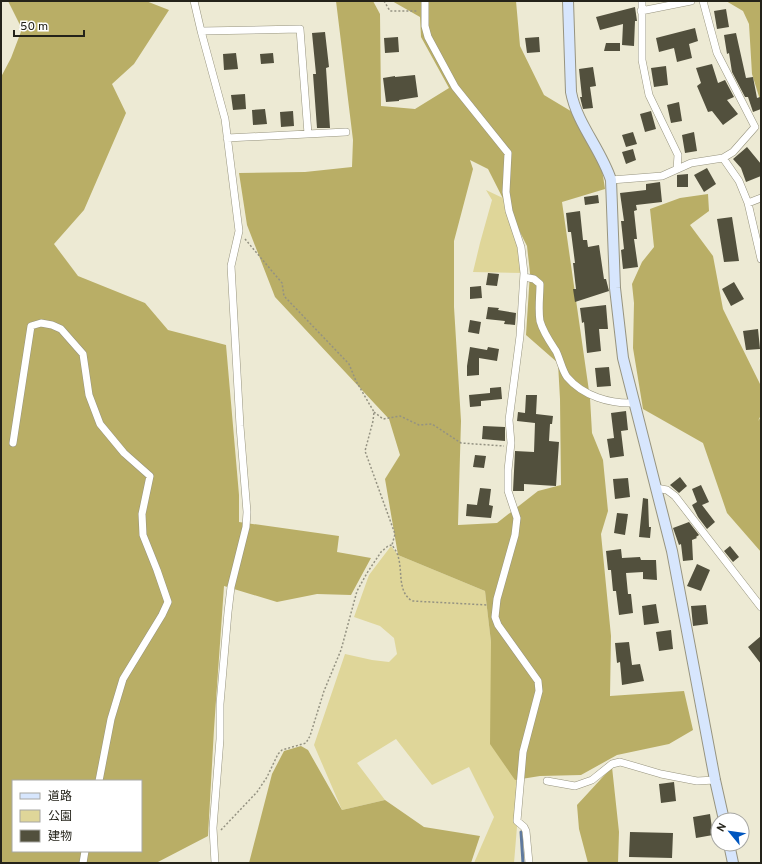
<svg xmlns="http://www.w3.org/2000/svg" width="762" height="864" font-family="Overpass,'Noto Sans JP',sans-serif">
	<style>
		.green { fill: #dfd699 }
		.forest { fill: #b9ae66; fill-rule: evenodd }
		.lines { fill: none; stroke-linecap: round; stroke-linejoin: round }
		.stream { stroke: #607a9f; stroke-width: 3 }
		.building { fill: #52503d }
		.street-casing { stroke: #97947f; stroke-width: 8 }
		.secondary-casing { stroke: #97947f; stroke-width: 12 }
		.path { stroke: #949282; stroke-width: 1.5; stroke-dasharray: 2 2; stroke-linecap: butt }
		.street { stroke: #fff; stroke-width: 7 }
		.secondary { stroke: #d7e6fd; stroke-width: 10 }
	</style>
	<rect width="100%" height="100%" fill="#edead4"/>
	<path class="green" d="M 486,190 L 507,200 L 524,273 L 473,272 L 480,243 L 492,200 Z
		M 391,546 L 398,555 L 485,591 L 491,642 L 521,778 L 514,863 L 474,863 L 494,817 L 469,767 L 432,785 L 396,739 L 357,763 L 385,800 L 342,810 L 314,745 L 345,654 L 372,660 L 389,662 L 397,654 L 394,638 L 380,626 L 354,617 L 369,575 Z"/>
	<path class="forest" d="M 8,1 L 146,1 L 169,10 L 134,64 L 112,84 L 126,113 L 84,210 L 54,244 L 78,276 L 145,303 L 168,330 L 226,345 L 239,495 L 239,522 L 339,536 L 337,552 L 371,558 L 351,595 L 317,594 L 277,602 L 224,586 L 214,729 L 208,836 L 156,863 L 1,863 L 1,77 L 11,58 L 22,29 ZM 13,781 L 141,781 L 141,851 L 13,851 Z
		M 336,1 L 373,1 L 380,14 L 381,106 L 415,109 L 449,88 L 421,37 L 420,17 L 392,1 L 516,1 L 520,46 L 544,95 L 574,113 L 601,163 L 605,189 L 562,202 L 590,398 L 592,433 L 603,460 L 608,511 L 601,534 L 611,636 L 610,696 L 684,691 L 693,730 L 669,744 L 617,755 L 581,775 L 540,776 L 515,780 L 490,744 L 491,642 L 485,591 L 398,555 L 385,479 L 400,455 L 389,419 L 275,297 L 247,225 L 239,173 L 305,172 L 352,167 L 353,140 ZM 470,160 L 488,169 L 527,246 L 530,273 L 526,335 L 558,363 L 560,399 L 561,485 L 538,491 L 497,523 L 458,525 L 461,421 L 454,307 L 454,241 L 473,169 Z
		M 726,1 L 761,1 L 761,103 L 752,74 L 749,24 L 743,11 Z
		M 708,194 L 709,211 L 690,225 L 713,256 L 723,309 L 761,386 L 761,415 L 758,421 L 761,417 L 761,552 L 727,513 L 703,443 L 643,409 L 633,348 L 634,303 L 632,284 L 642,262 L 654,247 L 650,209 L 680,198 Z
		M 301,746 L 308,750 L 342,810 L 385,800 L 424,827 L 480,836 L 471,863 L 249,863 L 272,774 L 284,751 Z
		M 612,767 L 619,832 L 618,863 L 588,863 L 579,829 L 577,805 Z"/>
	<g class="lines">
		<path class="stream" d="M 521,832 L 523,863"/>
	</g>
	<path class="building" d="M 635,7 L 637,21 L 635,21 L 634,46 L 622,45 L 623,24 L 600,30 L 596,17 Z
		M 726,9 L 729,27 L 717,29 L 714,11 Z
		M 695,28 L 698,41 L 689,44 L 692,58 L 677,62 L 674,48 L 659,52 L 656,38 Z
		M 325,32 L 329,67 L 326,68 L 330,128 L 317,128 L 313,74 L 316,74 L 312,33 Z
		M 736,33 L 746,78 L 753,77 L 757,98 L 760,97 L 761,101 L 761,109 L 753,112 L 748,97 L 745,97 L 732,72 L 729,53 L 727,54 L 724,35 Z
		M 398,37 L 399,52 L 385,53 L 384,38 Z
		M 539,37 L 540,52 L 527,53 L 525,38 Z
		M 606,43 L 620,43 L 620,51 L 604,51 Z
		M 236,53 L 238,69 L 224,70 L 223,54 Z
		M 273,53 L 274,63 L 261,64 L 260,54 Z
		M 712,64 L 718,83 L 725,80 L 734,97 L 727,100 L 738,114 L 723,125 L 712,111 L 708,112 L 697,86 L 701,83 L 696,68 Z
		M 666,66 L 668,85 L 654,87 L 651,68 Z
		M 593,67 L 596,86 L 590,87 L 593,108 L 583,109 L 580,97 L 582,97 L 579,69 Z
		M 415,75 L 418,97 L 399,100 L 399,101 L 386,102 L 383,78 L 395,76 L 395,77 Z
		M 245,94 L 246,109 L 233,110 L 231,95 Z
		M 679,102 L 682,121 L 671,123 L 667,105 Z
		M 265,109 L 267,124 L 253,125 L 252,110 Z
		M 293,111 L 294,126 L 281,127 L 280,112 Z
		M 651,111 L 656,129 L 645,132 L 640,114 Z
		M 633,132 L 637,144 L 626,147 L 622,135 Z
		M 694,132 L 697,151 L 685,153 L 682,135 Z
		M 747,147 L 761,164 L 761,176 L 746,182 L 741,168 L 733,159 Z
		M 633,149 L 636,160 L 626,164 L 622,152 Z
		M 707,168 L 716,184 L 704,192 L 694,175 Z
		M 688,174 L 688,187 L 677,187 L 677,175 Z
		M 660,182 L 662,202 L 636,205 L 637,210 L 634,211 L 637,239 L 634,239 L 638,267 L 623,269 L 621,250 L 624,249 L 621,221 L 624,221 L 620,193 L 646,190 L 646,184 Z
		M 598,195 L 599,203 L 585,205 L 584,197 Z
		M 580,211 L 583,240 L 587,240 L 588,247 L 599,245 L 604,279 L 606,279 L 609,291 L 575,302 L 573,289 L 576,289 L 573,263 L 575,263 L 571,232 L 568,232 L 566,213 Z
		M 732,217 L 739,261 L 724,262 L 717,219 Z
		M 488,273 L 499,274 L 497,286 L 486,285 Z
		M 734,282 L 744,299 L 731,306 L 722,289 Z
		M 481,286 L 482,298 L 470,299 L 470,287 Z
		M 606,305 L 608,329 L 599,329 L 601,351 L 587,353 L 584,322 L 582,323 L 580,308 Z
		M 488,307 L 499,308 L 498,310 L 516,313 L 515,325 L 504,324 L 505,321 L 486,319 Z
		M 470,320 L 481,322 L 479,334 L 468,332 Z
		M 758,329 L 760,349 L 746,350 L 743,331 Z
		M 470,347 L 487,350 L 488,347 L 499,349 L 497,361 L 479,358 L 479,375 L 467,376 L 467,366 Z
		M 609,367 L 611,386 L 597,387 L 595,368 Z
		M 501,387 L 502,399 L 481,401 L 481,406 L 470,407 L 469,395 L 490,393 L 490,388 Z
		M 526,395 L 537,395 L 536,414 L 553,416 L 552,424 L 550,424 L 549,441 L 559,442 L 556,486 L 524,484 L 524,491 L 513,491 L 515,451 L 534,452 L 535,423 L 517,421 L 518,412 L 525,413 Z
		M 626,411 L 628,430 L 621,431 L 624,456 L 610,458 L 607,439 L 614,438 L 611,413 Z
		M 483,426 L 505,427 L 505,441 L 482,439 Z
		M 475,455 L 486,456 L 484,468 L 473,467 Z
		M 680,477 L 687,486 L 679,493 L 670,485 Z
		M 628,478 L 630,497 L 615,499 L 613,479 Z
		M 701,485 L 709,502 L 702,505 L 715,522 L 707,529 L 698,517 L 692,505 L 697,502 L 692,489 Z
		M 480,488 L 491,489 L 489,505 L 493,506 L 491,518 L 466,516 L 467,504 L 477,505 Z
		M 643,498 L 648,499 L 649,527 L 651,527 L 650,538 L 639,537 Z
		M 617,513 L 628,514 L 625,535 L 614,533 Z
		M 689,522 L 699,535 L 696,537 L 697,538 L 692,540 L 693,560 L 683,561 L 681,544 L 679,545 L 673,528 Z
		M 730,546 L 739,557 L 733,562 L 724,551 Z
		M 621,549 L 622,558 L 640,557 L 641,560 L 656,560 L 657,580 L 643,579 L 643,572 L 626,573 L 628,594 L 631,594 L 633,613 L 619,615 L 616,591 L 613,591 L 611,570 L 608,570 L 606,551 Z
		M 697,564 L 710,570 L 701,591 L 687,586 Z
		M 656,604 L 659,623 L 644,625 L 642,606 Z
		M 706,605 L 708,624 L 693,626 L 691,606 Z
		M 671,630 L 673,649 L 659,651 L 656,632 Z
		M 761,636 L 761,664 L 748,647 Z
		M 629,642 L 632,665 L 640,664 L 644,681 L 622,685 L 620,662 L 617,663 L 615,643 Z
		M 674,782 L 676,801 L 661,803 L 659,784 Z
		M 710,814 L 713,835 L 696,838 L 693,817 Z
		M 630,832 L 673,833 L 672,858 L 629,857 Z"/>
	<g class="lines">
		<defs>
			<path id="street" d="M 194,1 L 201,31 L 225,119 L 239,231 L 231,266 L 240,426 L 247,512 L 246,527 L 231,587 L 228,612 L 220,704 L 220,739 L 213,828 L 215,863
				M 425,1 L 425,26 L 428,37 L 455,87 L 508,153 L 506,192 L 509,211 L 521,247 L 524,273 L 520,336 L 509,420 L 511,443 L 508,470 L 508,491 L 517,518 L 515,535 L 497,599 L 495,617 L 498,625 L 538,681 L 539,691 L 523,752 L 517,821 L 524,827 L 526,831 L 529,863
				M 642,1 L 642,60 L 649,95 L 678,155 L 677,169
				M 641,11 L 691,1
				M 201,31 L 300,29 L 308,134
				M 227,138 L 346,132
				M 723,158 L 739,181 L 748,203 L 761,259
				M 611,180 L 662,176 L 691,163 L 723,158 L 733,152 L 755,127 L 717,53 L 703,1
				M 748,203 L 761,198
				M 524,277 L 534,279 L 540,284 C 540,296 538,309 540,321 C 543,332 550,342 556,351 C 560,359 562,370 567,377 C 583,396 610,404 634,403
				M 13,443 L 31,326 L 41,323 L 52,325 L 61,329 L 83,354 L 89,395 L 100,424 L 124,453 L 150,476 L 142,514 L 143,535 L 157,570 L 168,602 L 162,615 L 123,679 L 111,719 L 99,781
				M 656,488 L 667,490 L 675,496 L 761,607
				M 547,781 L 575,786 L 592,780 L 612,764 L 620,762 L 661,774 L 697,781 L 715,780
				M 83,863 L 85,851"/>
			<path id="secondary" d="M 568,1 L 571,92 C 577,124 601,149 611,180 L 615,288 L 623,358 L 672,551 L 715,780 L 724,820
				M 729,844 L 733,863"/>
		</defs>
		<use href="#street" class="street-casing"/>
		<use href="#secondary" class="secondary-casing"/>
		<path class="path" d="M 384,1 L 390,11 L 417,11
			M 245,239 L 282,283 L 284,296 L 349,364 L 356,381 L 374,412 L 373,421 L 365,451 L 395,534 L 392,545
			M 374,412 L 383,419 L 400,416 L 419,425 L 432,424 L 461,443 L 504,446
			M 221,830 L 257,792 L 267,777 L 278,754 L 282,750 L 306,743 L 310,736 L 324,691 L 341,650 L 357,591 L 367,573 L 381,552 L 388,546 L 392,545 C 394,548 397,552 398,556 C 403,572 397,591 412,601 L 488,605"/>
		<use href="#street" class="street"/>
		<use href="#secondary" class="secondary"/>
	</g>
	<rect width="762" height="864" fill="none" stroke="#24231a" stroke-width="4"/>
	<rect x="12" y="780" width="130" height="72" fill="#ffffff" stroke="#a7a7a3"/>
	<rect x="20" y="793" width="20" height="6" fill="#d7e6fd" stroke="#a7a7a3"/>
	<text x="48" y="800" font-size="12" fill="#24231a">道路</text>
	<rect x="20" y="810" width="20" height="12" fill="#dfd699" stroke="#a7a7a3"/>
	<text x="48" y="820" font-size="12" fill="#24231a">公園</text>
	<rect x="20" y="830" width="20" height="12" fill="#52503d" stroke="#a7a7a3"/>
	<text x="48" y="840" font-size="12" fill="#24231a">建物</text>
	<g transform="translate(730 832) rotate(299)"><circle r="19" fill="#ffffff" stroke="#a7a7a3"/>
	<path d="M0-3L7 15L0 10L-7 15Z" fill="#0056bf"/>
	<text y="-6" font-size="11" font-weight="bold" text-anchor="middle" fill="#24231a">N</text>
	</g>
	<path d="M14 30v6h70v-6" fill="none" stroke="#24231a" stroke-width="2"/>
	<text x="20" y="30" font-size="12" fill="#24231a" stroke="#ffffff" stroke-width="3" paint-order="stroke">50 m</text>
</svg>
